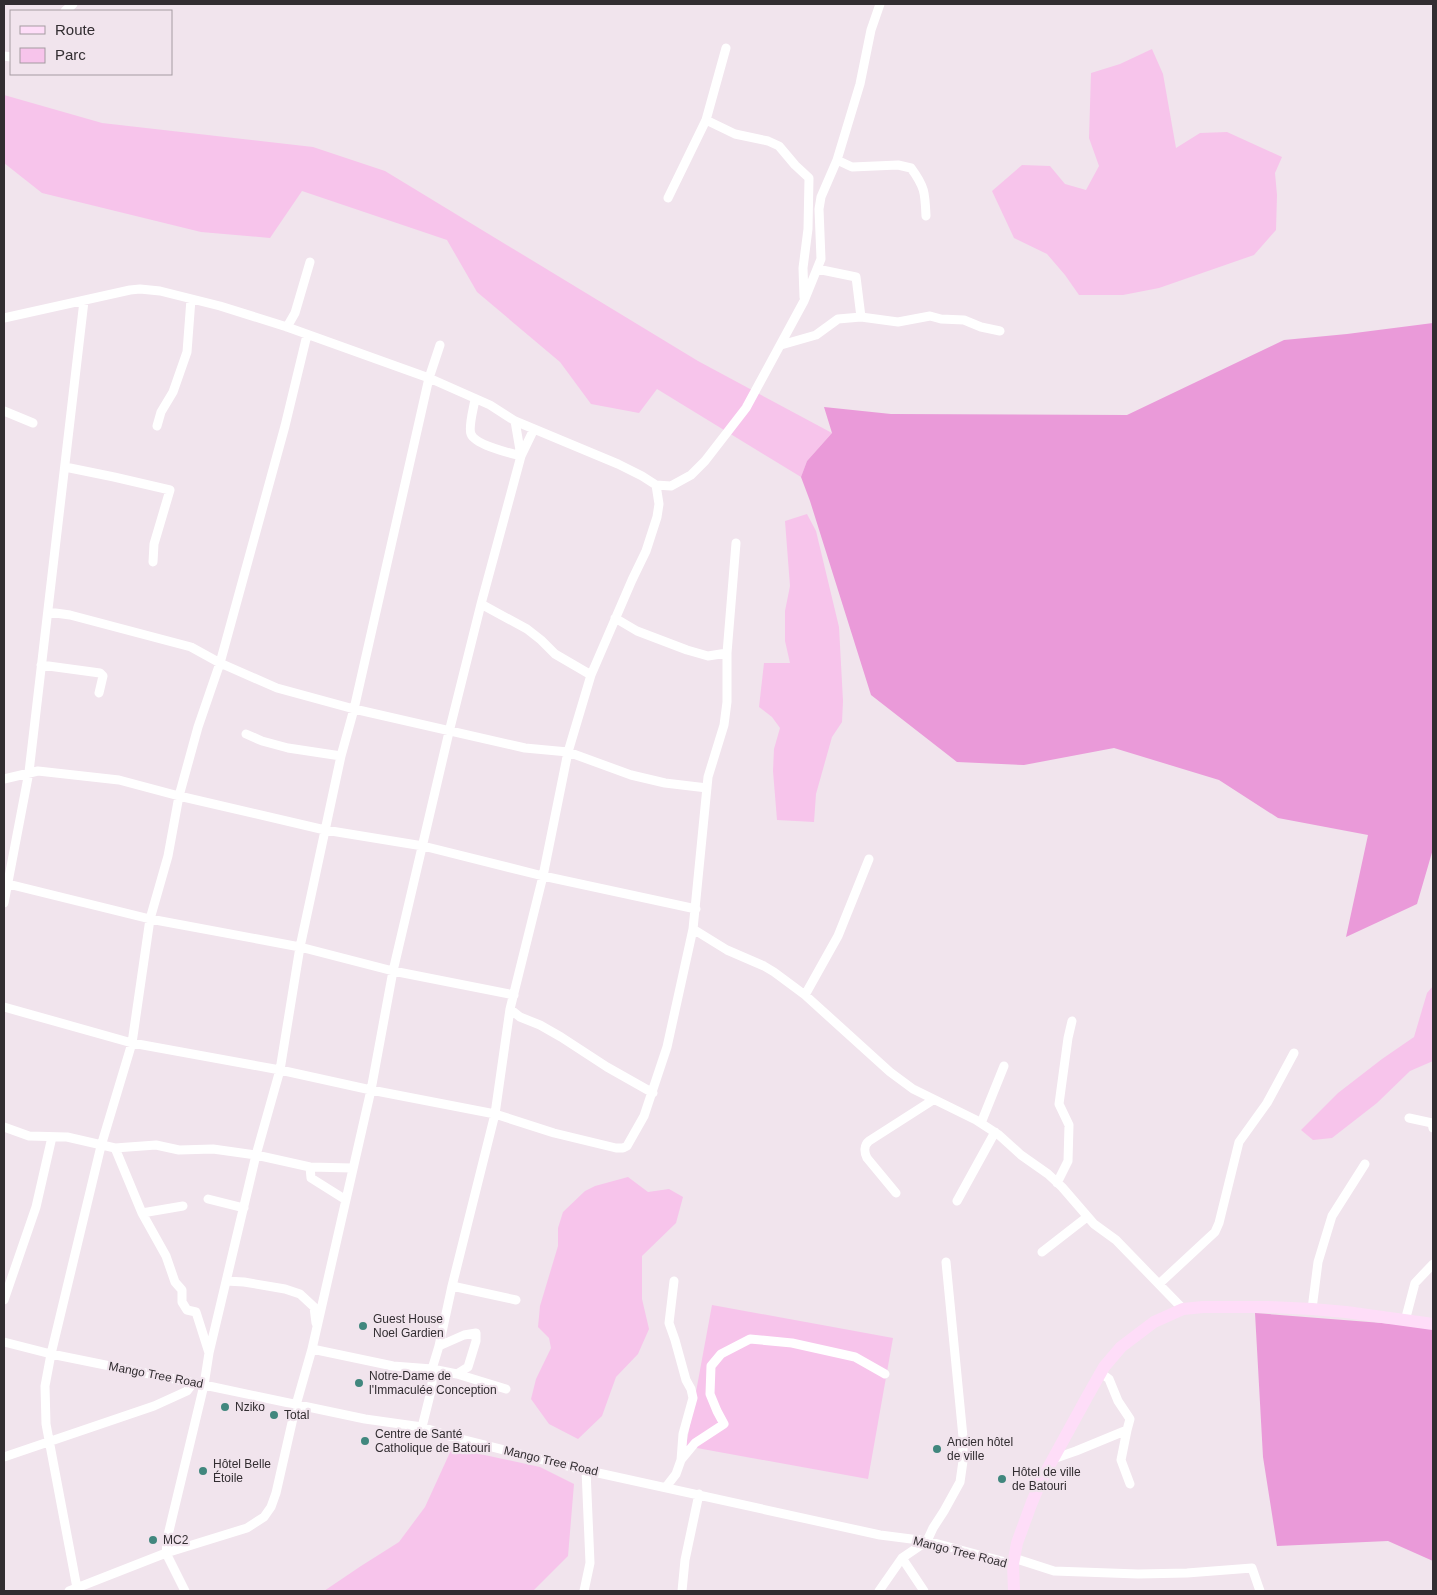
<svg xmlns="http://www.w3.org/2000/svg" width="1437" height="1595" font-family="Arial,sans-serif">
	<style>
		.green { fill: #f7c4eb }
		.forest { fill: #ea9ad9 }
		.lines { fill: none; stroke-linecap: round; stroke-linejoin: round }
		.minor { stroke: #fff; stroke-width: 9 }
		.secondary { stroke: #feddf8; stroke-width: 12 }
		.poi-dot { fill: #41877e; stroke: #f1e4ed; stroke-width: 2 }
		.labels { text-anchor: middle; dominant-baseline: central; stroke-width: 4.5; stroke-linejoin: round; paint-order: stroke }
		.poi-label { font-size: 12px; fill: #322d31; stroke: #f1e4ed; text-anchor: start }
		.street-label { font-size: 12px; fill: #322d31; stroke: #f1e4ed }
	</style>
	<rect width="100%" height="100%" fill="#f1e4ed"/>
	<path class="green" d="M 1152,49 L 1163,74 L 1176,148 L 1200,133 L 1227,132 L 1282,157 L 1275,173 L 1277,195 L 1276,230 L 1254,255 L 1159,288 L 1123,295 L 1079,295 L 1065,275 L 1047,254 L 1014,238 L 992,191 L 1022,165 L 1050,166 L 1065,184 L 1086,190 L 1099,166 L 1089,138 L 1091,73 L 1120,64 Z
		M 4,95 L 102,123 L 313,147 L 385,171 L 698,361 L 832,433 L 807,461 L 801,477 L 657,389 L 639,413 L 591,404 L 560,362 L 477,292 L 447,240 L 302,191 L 270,238 L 201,232 L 42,193 L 4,163 Z
		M 807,514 L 816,531 L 839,627 L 843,701 L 842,722 L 832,737 L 816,794 L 814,822 L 777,820 L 773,771 L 774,749 L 780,728 L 772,717 L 759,707 L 764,663 L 790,663 L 785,641 L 785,611 L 790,586 L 785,521 Z
		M 1433,986 L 1433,1061 L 1410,1071 L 1377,1103 L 1332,1138 L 1313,1140 L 1301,1130 L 1338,1093 L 1382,1059 L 1414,1037 L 1427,993 Z
		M 628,1177 L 648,1192 L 669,1189 L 683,1197 L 676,1223 L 642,1256 L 642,1299 L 649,1329 L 638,1354 L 616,1377 L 602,1416 L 578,1439 L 549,1424 L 531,1399 L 536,1379 L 551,1348 L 549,1338 L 538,1327 L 540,1306 L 558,1246 L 558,1228 L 563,1212 L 585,1191 L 595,1186 Z
		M 712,1305 L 893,1338 L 868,1479 L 686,1446 Z
		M 452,1448 L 540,1467 L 574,1484 L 568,1556 L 533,1591 L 324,1591 L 361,1566 L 399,1542 L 425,1507 Z"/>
	<path class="forest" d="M 1433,323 L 1433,849 L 1417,904 L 1346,937 L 1368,835 L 1278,818 L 1219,780 L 1114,748 L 1024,765 L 957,762 L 871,695 L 810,501 L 801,477 L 807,461 L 832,433 L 824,407 L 891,414 L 1127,415 L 1284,340 L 1347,334 Z
		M 1255,1313 L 1433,1327 L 1433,1561 L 1388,1541 L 1277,1546 L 1263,1457 Z"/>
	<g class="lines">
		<path class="minor" d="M 65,11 L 73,4
			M 4,56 L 11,57
			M 706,120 L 735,134 L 768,141 L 779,146 L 795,165 L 809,178 L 808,229 L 803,268 L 804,297
			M 837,160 L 852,167 L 898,165 L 911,168 C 925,187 925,193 926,216
			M 668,198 L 706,120 L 726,48
			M 817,269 L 856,277 L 861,317
			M 4,318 L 130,290 L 140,289 L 160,291 L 220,306 L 287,327 L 429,378 L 490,405 L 515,421 L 618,464 L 642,476 L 656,485 L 659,504 L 657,517 L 646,551 L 632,580 L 591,675 L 568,752 L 543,876 L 510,1009 L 495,1114 L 452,1286 L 439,1346 L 432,1369 L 432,1387 L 422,1427
			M 287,327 L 295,313 L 310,262
			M 781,345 L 816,335 L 838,319 L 861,317 L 898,322 L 930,316 L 941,319 L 964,320 L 981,327 L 1000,331
			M 475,399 C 474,407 468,427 471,434 C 475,445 510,453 521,456 L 534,429
			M 4,411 L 33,423
			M 157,426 L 161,412 L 173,392 L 187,352 L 191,299
			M 65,467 L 114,477 L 170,490 L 154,544 L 153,562
			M 656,485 L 671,486 L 691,475 L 705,461 L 746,408 L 804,301 L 821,259 L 819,209 L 821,197 L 837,160 L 860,84 L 871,30 L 880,4
			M 481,604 L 527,629 L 541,640 L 555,654 L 591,675
			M 48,612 L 70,615 L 191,647 L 220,663 L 277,688 L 354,709 L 525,748 L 568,752 L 631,775 L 665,783 L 707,788
			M 615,618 L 637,631 L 687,650 L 708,656 L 727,653
			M 41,665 L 100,673 L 103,676 L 99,693
			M 246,734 L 262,741 L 288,748 L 341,756
			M 4,779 L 38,771 L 119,780 L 179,796 L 325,830 L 423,846 L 543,876 L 696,909
			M 4,883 L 150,919 L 300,947 L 393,971 L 514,995
			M 4,903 L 29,772 L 84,301
			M 693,929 L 727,950 L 764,966 L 774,972 L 805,995 L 890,1072 L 913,1089 L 976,1120 L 999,1135 L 1021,1155 L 1048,1174 L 1062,1187 L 1094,1224 L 1116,1240 L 1183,1309
			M 805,995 L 838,936 L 869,859
			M 4,1007 L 132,1043 L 280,1070 L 371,1090 L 495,1114 L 554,1133 L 616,1148 L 623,1148 L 627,1146 L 644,1116 L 667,1047 L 693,929 L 708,777 L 724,725 L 727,702 L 727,653 L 736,543
			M 510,1009 L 520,1017 L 540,1025 L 561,1037 L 607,1067 L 653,1093
			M 1409,1118 L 1432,1123 L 1433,1128
			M 981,1123 L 1004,1066
			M 4,1127 L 29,1136 L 67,1137 L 115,1148 L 142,1213 L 166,1256 L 175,1282 L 182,1290 L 182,1302 L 187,1310 L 196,1312 L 209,1353
			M 115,1148 L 156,1145 L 179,1150 L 213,1149 L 256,1155 L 310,1167 L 352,1168
			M 310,1167 L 311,1178 L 346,1200
			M 1057,1183 L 1068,1161 L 1069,1125 L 1059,1104 L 1068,1038 L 1072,1021
			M 896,1193 L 867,1158 C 864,1152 864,1145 869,1141 L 933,1100
			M 208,1199 L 244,1208
			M 957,1201 L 995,1132
			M 142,1213 L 183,1206
			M 1042,1252 L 1087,1217
			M 226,1281 L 244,1282 L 285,1289 L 300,1294 L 314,1307 L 316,1323
			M 1159,1284 L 1215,1232 L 1219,1223 L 1239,1142 L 1267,1103 L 1294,1053
			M 452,1286 L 516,1300
			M 4,1300 L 36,1207 L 52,1137
			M 1312,1309 L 1318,1262 L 1332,1216 L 1365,1164
			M 1405,1321 L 1415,1283 L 1433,1264
			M 4,1342 L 51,1354 L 204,1385 L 365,1419 L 422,1427 L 449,1436 L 571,1467 L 880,1535 L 927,1541 L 1013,1564
			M 439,1346 L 464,1335 L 476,1333 L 476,1341 L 468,1367 L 457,1374
			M 312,1349 L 393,1366 L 432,1369 L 457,1374 L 506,1389
			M 1127,1430 L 1121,1460 L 1130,1484
			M 4,1457 L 154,1406 L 187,1391 L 193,1383
			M 1053,1459 L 1076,1451 L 1127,1430 L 1130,1419 L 1118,1401 L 1109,1379 L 1101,1373
			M 681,1460 L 695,1443 L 724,1424 L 717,1411 L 710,1394 L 711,1366 L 721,1354 L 750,1339 L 792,1343 L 855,1357 L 885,1374
			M 666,1487 L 676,1474 L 681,1460 L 683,1434 L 693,1398 L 691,1389 L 686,1380 L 675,1340 L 669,1323 L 674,1281
			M 902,1558 L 924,1591
			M 1014,1558 L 1054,1571 L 1138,1574 L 1187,1573 L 1252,1568 L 1260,1591
			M 77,1588 L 46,1424 L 45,1386 L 51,1354 L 101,1146 L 132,1043 L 150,919 L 168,856 L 179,796 L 198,727 L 220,663 L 285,426 L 307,335
			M 69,1591 L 166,1553 L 247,1528 L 264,1517 L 271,1507 L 276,1493 L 296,1405 L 312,1349 L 371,1090 L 393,971 L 449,732 L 481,604 L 521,456 L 515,421
			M 185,1591 L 166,1553 L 168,1535 L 204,1385 L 209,1353 L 256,1155 L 280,1070 L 300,947 L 341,756 L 354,709 L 429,378 L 440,345
			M 584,1591 L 590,1563 L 586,1470
			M 682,1591 L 685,1560 L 699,1494
			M 879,1591 L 902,1558 L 927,1541 L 933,1528 L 944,1511 L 960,1482 L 963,1461 L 963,1437 L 946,1262"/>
		<path class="secondary" d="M 1014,1591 L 1013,1564 L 1017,1543 L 1032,1502 L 1042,1479 L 1087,1397 L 1104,1367 L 1121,1347 L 1154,1322 L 1183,1309 L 1203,1307 L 1268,1307 L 1312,1309 L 1346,1312 L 1433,1324"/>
	</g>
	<g class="poi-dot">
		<circle cx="363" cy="1326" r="5"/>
		<circle cx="359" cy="1383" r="5"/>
		<circle cx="225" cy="1407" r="5"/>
		<circle cx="274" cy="1415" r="5"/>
		<circle cx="365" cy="1441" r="5"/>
		<circle cx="937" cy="1449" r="5"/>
		<circle cx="203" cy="1471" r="5"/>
		<circle cx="1002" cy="1479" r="5"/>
		<circle cx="153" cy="1540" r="5"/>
	</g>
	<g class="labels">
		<g class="poi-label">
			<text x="373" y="1319">Guest House<tspan x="373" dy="14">Noel Gardien</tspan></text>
			<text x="369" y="1376">Notre-Dame de<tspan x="369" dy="14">l'Immaculée Conception</tspan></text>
			<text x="235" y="1407">Nziko</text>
			<text x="284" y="1415">Total</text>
			<text x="375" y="1434">Centre de Santé<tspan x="375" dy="14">Catholique de Batouri</tspan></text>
			<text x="947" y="1442">Ancien hôtel<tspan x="947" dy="14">de ville</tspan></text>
			<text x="213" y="1464">Hôtel Belle<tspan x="213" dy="14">Étoile</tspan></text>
			<text x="1012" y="1472">Hôtel de ville<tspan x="1012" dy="14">de Batouri</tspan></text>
			<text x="163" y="1540">MC2</text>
		</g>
		<g class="street-label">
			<text transform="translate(156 1375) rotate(11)">Mango Tree Road</text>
			<text transform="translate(551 1461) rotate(13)">Mango Tree Road</text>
			<text transform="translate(960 1552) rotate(14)">Mango Tree Road</text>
		</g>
	</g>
	<rect width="1437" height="1595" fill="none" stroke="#322d31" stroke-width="10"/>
	<rect x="10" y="10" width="162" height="65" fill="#f1e4ed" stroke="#a59ba2"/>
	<rect x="20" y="26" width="25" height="8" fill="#feddf8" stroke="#a59ba2"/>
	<text x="55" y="35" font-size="15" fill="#322d31">Route</text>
	<rect x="20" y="48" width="25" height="15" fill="#f7c4eb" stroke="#a59ba2"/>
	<text x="55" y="60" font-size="15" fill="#322d31">Parc</text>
</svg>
